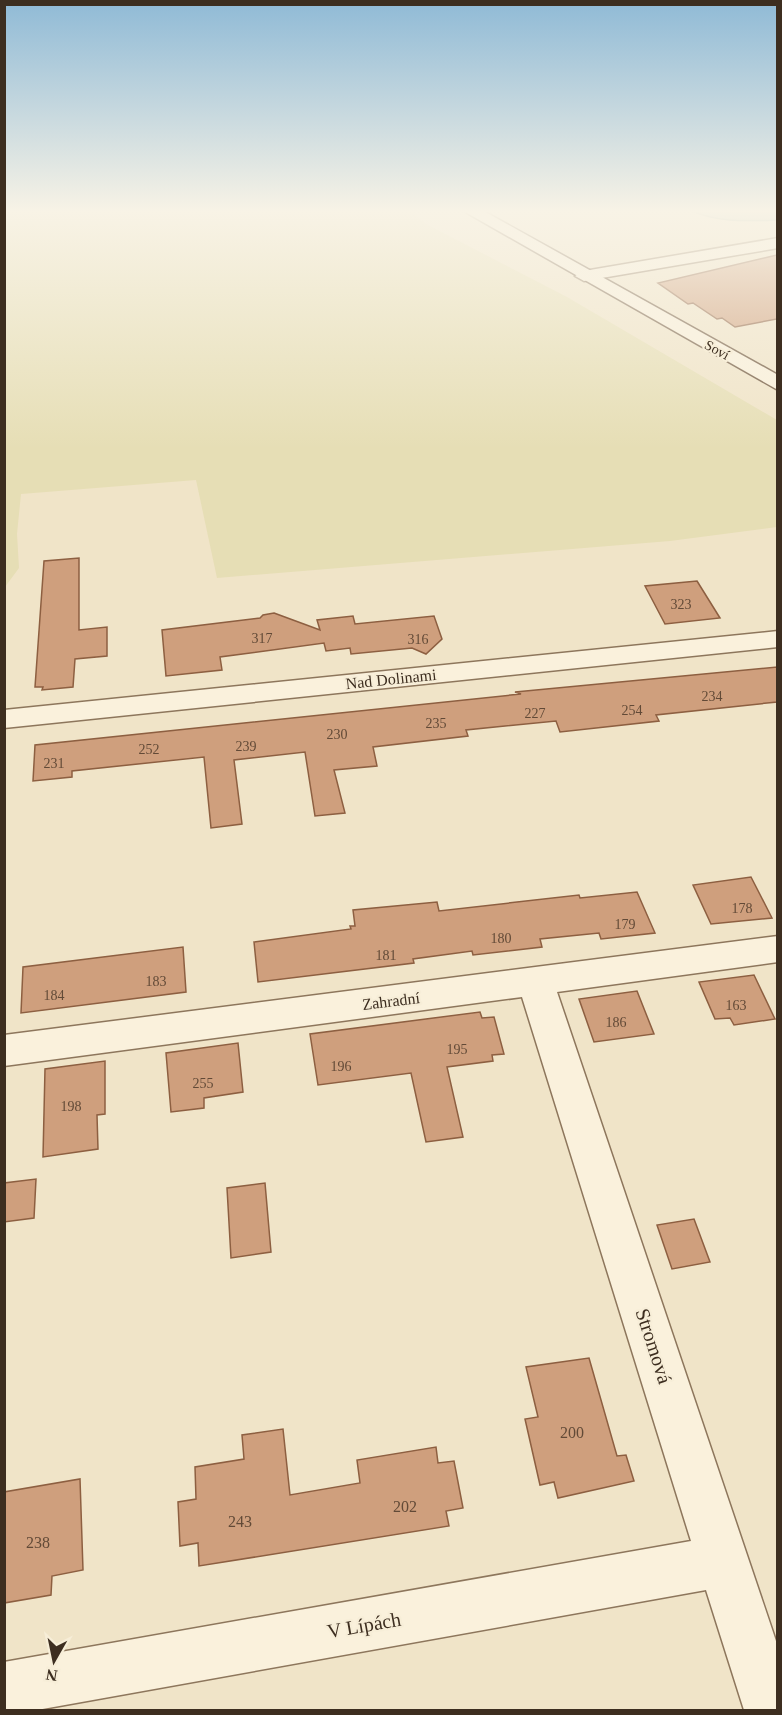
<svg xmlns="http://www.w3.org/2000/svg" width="782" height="1715" font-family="'Times New Roman',serif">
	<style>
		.farmland { fill: #e6deb5 }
		.water { fill: #a9c4bc; stroke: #6f938a; stroke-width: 1.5 }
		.building { fill: #cf9f7d; stroke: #8d5f41; stroke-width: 1.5 }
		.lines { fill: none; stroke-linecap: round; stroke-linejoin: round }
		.minor-casing { stroke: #8d765c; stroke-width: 3 }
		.secondary-casing { stroke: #6f573f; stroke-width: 3 }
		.minor { fill: #faf1dc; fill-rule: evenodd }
		.secondary { fill: #faf1dc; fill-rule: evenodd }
		.labels { text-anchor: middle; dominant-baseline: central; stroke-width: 4.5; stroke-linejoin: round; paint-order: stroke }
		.far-street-label { font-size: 14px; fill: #3d2e20; stroke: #f7eed8 }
		.number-label { font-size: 14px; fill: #624a37 }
		.street-label { font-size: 16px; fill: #3d2e20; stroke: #f7eed8 }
		.near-number-label { font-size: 16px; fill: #624a37 }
		.near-street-label { font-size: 20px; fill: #3d2e20; stroke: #f7eed8 }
	</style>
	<rect width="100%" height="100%" fill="#f0e4c8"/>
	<path class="farmland" d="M 5,209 L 409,209 L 426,224 L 567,297 L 777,420 L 777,527 L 670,541 L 217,578 L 196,480 L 21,494 L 17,534 L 19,568 L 5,587 Z"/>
	<path class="water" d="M 688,209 L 777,209 L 777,220 C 747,221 716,223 688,209 Z"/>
	<path class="building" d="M 777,255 L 777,319 L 735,327 L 722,318 L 717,319 L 693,303 L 688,304 L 658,283 Z
		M 79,558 L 79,630 L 107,627 L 107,656 L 75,659 L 73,687 L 42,690 L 43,687 L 35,687 L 44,561 Z
		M 697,581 L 720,618 L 665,624 L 645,586 Z
		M 274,613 L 320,630 L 317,620 L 353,616 L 355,624 L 434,616 L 442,639 L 426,654 L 412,648 L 351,654 L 350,648 L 326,651 L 324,643 L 220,657 L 222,670 L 166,676 L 162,630 L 260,618 L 263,615 Z
		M 777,667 L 777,702 L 656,715 L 659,721 L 560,732 L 556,721 L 466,730 L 468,736 L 373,747 L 377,766 L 334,770 L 345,813 L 315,816 L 305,752 L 234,760 L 242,824 L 211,828 L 204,757 L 72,771 L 72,777 L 33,781 L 35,745 L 521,694 L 515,692 Z
		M 751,877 L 772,918 L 711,924 L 693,885 Z
		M 637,892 L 655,933 L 601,939 L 599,933 L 540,939 L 542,947 L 473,955 L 472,951 L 413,959 L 414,963 L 258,982 L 254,942 L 351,929 L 350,926 L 355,926 L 353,910 L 437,902 L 439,911 L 579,895 L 580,898 Z
		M 183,947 L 186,992 L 21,1013 L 23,967 Z
		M 754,975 L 775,1019 L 734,1025 L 730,1018 L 715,1019 L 699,982 Z
		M 637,991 L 654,1034 L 594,1042 L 579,999 Z
		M 480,1012 L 482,1018 L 494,1017 L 504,1054 L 492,1055 L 493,1061 L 447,1067 L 463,1137 L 426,1142 L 411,1073 L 318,1085 L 310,1034 Z
		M 238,1043 L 243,1092 L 204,1098 L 204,1108 L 171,1112 L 166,1053 Z
		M 105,1061 L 105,1114 L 97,1115 L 98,1149 L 43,1157 L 45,1069 Z
		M 36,1179 L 34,1218 L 4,1222 L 4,1183 Z
		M 265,1183 L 271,1252 L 231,1258 L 227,1188 Z
		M 694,1219 L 710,1262 L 672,1269 L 657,1225 Z
		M 589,1358 L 617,1456 L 626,1455 L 634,1481 L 558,1498 L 554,1482 L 540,1485 L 525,1419 L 538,1417 L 526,1367 Z
		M 283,1429 L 290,1495 L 360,1483 L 357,1460 L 436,1447 L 438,1463 L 454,1461 L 463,1508 L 446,1511 L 449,1526 L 199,1566 L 198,1543 L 180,1546 L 178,1502 L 196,1499 L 195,1467 L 244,1459 L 242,1435 Z
		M 80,1479 L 83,1570 L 52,1576 L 51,1595 L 4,1603 L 4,1492 Z"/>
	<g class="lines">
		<defs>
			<path id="minor" d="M 778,238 L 778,248 L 584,281 L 575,276 L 584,271 Z
				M 778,631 L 778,647 L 4,728 L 4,710 Z
				M 778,936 L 778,962 L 557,992 L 778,1647 L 778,1710 L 744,1710 L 706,1590 L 37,1710 L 4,1710 L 4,1662 L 691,1541 L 522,997 L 4,1066 L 4,1035 Z"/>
			<path id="secondary" d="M 460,209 L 480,209 L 778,375 L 778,390 Z"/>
		</defs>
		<use href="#minor" class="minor-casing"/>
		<use href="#secondary" class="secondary-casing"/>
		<use href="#minor" class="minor"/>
		<use href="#secondary" class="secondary"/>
	</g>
	<linearGradient id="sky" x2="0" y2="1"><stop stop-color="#8fbad6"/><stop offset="0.47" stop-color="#f8f3e6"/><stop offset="1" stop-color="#f8f3e6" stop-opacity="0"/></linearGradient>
	<rect width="782" height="449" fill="url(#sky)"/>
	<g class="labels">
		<g class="far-street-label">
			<text transform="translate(717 350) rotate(29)">Soví</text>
		</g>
		<g class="number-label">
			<text x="681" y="604">323</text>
			<text x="262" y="638">317</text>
			<text x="418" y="639">316</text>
			<text x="712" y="696">234</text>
			<text x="632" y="710">254</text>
			<text x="535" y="713">227</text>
			<text x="436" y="723">235</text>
			<text x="337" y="734">230</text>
			<text x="246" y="746">239</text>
			<text x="149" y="749">252</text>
			<text x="54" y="763">231</text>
			<text x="742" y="908">178</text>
			<text x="625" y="924">179</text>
			<text x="501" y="938">180</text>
			<text x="386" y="955">181</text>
			<text x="156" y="981">183</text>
			<text x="54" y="995">184</text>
			<text x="736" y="1005">163</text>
			<text x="616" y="1022">186</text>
			<text x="457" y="1049">195</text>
			<text x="341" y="1066">196</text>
			<text x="203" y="1083">255</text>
			<text x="71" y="1106">198</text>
		</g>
		<g class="street-label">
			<text transform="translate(391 679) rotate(-6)">Nad Dolinami</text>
			<text transform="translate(391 1001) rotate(-7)">Zahradní</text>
		</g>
		<g class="near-number-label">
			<text x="572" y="1432">200</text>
			<text x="405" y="1506">202</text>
			<text x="240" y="1521">243</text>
			<text x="38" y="1542">238</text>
		</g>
		<g class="near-street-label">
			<text transform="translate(654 1346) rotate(72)">Stromová</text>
			<text transform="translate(364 1625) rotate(-10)">V Lípách</text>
		</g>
	</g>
	<rect width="782" height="1715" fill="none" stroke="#3d2e20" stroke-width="12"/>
	<g transform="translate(54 1661) rotate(189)" stroke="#f7eed8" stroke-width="4.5" paint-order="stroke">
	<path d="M0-4.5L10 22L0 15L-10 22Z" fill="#3d2e20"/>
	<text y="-9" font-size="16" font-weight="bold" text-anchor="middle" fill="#3d2e20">N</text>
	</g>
</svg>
